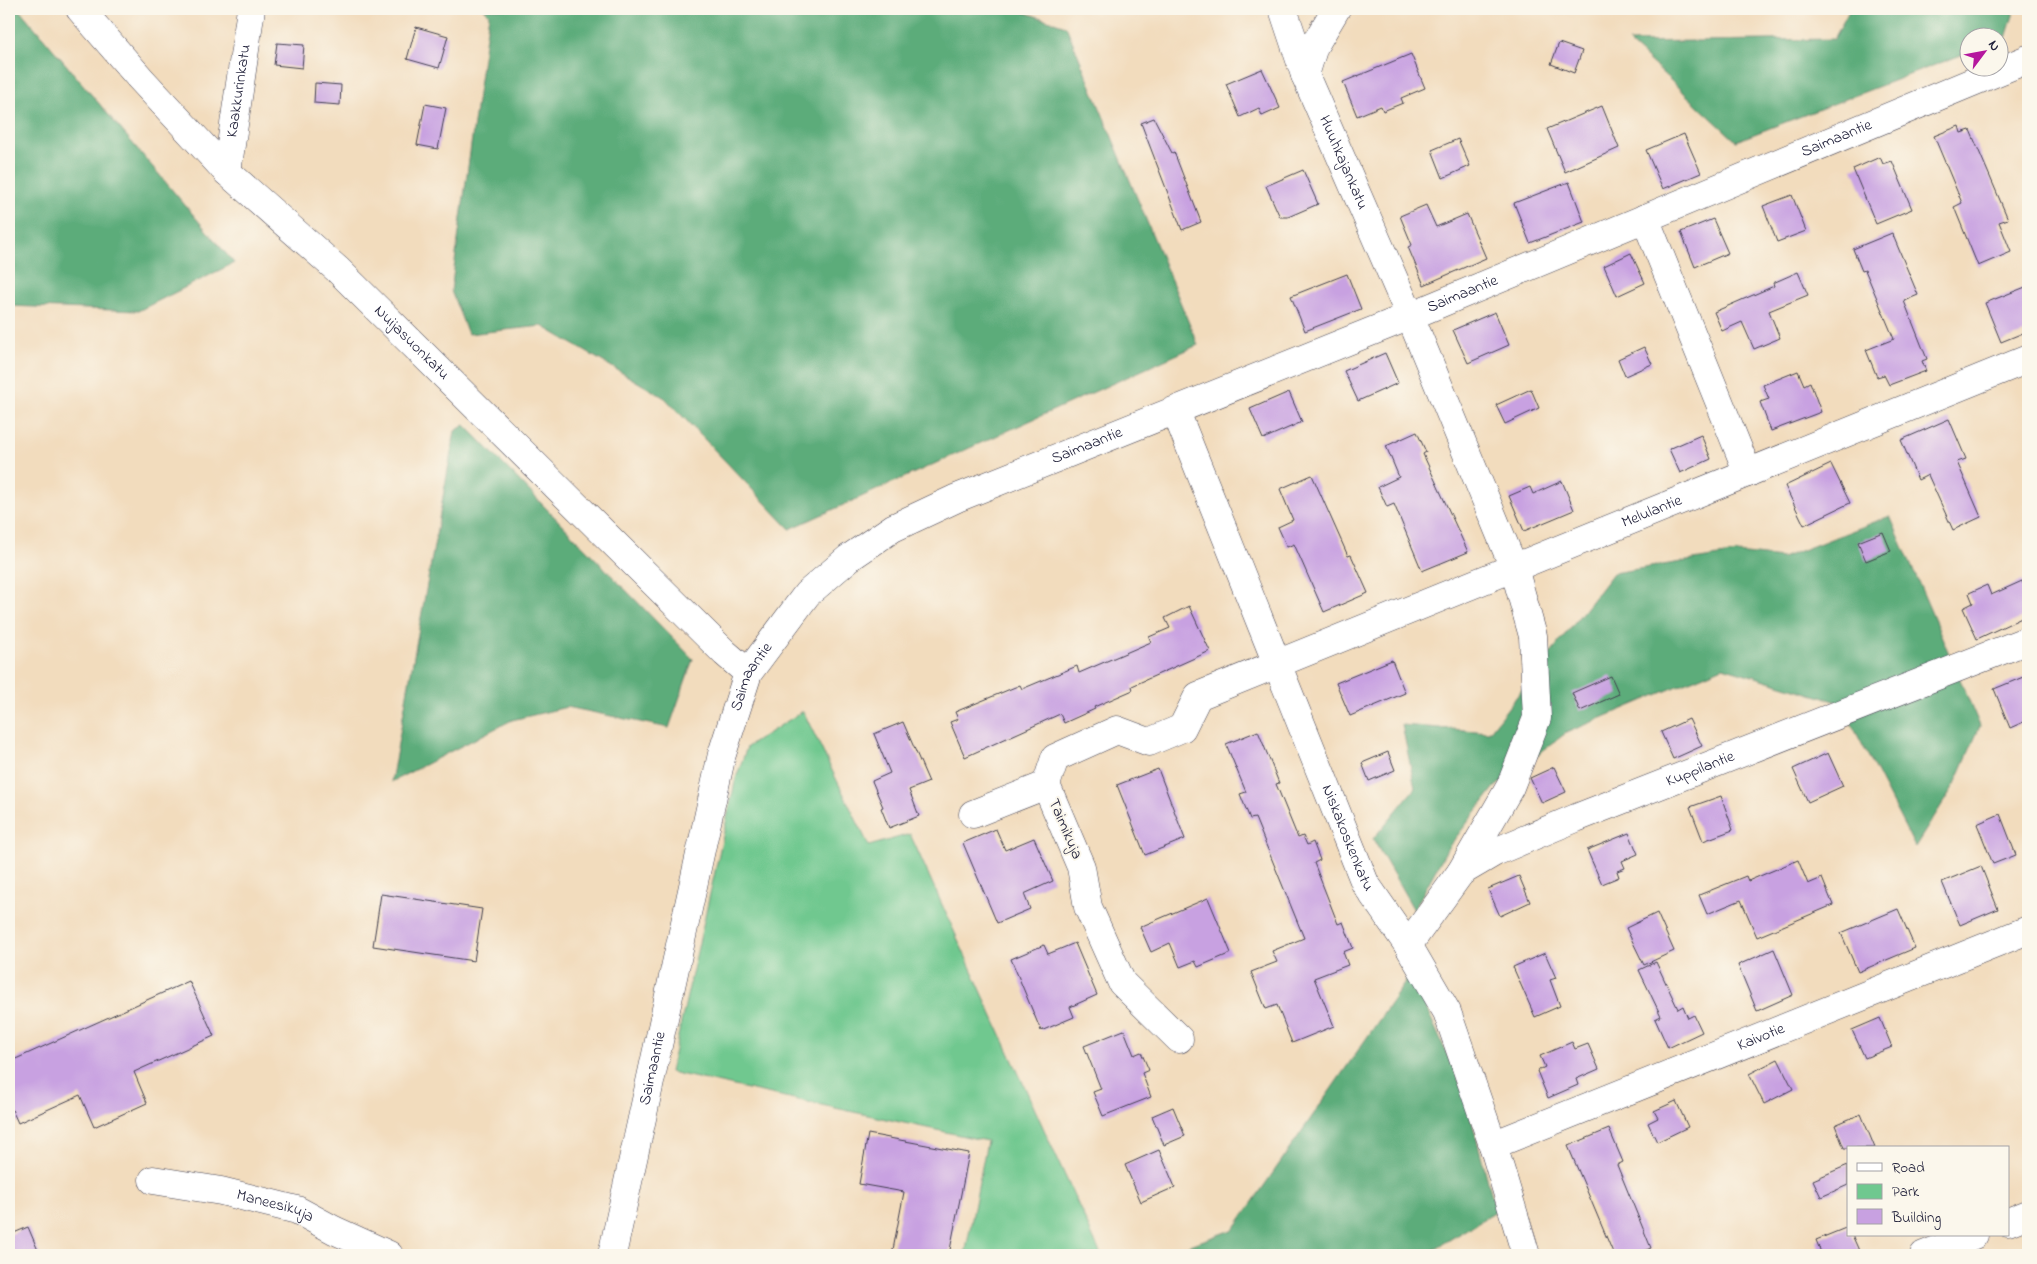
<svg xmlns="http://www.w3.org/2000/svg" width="2037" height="1264" font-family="'Indie Flower',sans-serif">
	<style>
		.green { fill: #6fc88f; stroke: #487565 }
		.forest { fill: #5bac7a; stroke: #3e675a }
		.building { fill: #c8a1e1 }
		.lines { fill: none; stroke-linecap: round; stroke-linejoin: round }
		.minor-casing { stroke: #413e4e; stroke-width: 29 }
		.minor { stroke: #fff; stroke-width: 28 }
		.labels { text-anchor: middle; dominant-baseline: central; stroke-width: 4; stroke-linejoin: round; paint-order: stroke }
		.street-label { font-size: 16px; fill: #22223b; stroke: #fbf7ec }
	</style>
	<rect width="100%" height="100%" fill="#fbf7ec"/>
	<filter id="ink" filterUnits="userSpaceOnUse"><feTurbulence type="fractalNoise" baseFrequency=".02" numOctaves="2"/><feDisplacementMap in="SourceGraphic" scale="10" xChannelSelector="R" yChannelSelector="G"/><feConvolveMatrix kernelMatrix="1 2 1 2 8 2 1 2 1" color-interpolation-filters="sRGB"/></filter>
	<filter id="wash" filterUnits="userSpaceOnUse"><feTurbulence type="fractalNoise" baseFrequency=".0096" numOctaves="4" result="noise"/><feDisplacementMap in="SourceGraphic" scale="20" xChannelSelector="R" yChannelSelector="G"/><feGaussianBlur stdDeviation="1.12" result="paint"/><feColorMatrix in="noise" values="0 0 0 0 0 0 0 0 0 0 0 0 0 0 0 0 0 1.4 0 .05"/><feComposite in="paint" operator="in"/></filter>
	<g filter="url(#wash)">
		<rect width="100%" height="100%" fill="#f2dcbd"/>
		<path class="green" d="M 803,711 L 869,846 L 910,834 L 1101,1255 L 965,1255 L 987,1141 L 670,1072 L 736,778 L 747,747 Z"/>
		<path class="forest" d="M 9,9 L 19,9 L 234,263 L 138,311 L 9,306 Z
			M 484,9 L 1014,9 L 1066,26 L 1198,345 L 790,529 L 665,398 L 542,326 L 468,334 L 451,291 L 489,14 Z
			M 1850,9 L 2015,9 L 2006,38 L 2000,40 L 2000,38 L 1970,38 L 1969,52 L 1736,141 L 1629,42 L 1834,39 Z
			M 465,425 L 693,659 L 669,728 L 567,707 L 512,720 L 391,782 L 455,431 Z
			M 1890,516 L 1980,726 L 1955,784 L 1915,847 L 1841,703 L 1723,667 L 1566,733 L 1495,787 L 1447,849 L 1414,910 L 1373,839 L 1415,788 L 1402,725 L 1489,732 L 1613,573 L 1737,553 L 1782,558 Z
			M 1411,974 L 1464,1092 L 1496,1211 L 1425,1255 L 1163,1255 L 1234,1229 Z"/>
		<g id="blocks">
			<path class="building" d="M 416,27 L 448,36 L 439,68 L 407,59 Z
				M 277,43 L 304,45 L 302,68 L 274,65 Z
				M 1559,43 L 1582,51 L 1574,73 L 1551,64 Z
				M 1411,54 L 1425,88 L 1401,98 L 1403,103 L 1383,111 L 1381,106 L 1357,116 L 1343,82 Z
				M 1262,69 L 1280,108 L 1262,116 L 1259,108 L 1240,117 L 1226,84 Z
				M 315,83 L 341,85 L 340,105 L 314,103 Z
				M 425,104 L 446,108 L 438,149 L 417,145 Z
				M 1602,106 L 1619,148 L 1565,172 L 1547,129 Z
				M 1154,118 L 1172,153 L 1174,152 L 1201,222 L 1182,230 L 1141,123 Z
				M 1959,126 L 1961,133 L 1970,130 L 2008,219 L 1999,222 L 2011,252 L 1978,266 L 1954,207 L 1962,203 L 1934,136 Z
				M 1684,134 L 1701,173 L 1663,189 L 1646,150 Z
				M 1458,139 L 1470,166 L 1443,178 L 1432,150 Z
				M 1880,157 L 1883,164 L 1892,161 L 1912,209 L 1876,224 L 1853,169 Z
				M 1303,170 L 1318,204 L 1288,217 L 1280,217 L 1266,186 Z
				M 1569,182 L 1584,222 L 1530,243 L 1514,203 Z
				M 1792,195 L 1806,231 L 1777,242 L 1763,206 Z
				M 1426,205 L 1436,227 L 1467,214 L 1486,258 L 1424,285 L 1408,247 L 1412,245 L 1400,216 Z
				M 1713,219 L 1728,253 L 1695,267 L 1681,232 Z
				M 1892,233 L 1918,295 L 1904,301 L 1927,359 L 1922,361 L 1926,371 L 1889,385 L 1884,375 L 1877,377 L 1866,350 L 1894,339 L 1865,270 L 1862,271 L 1853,249 Z
				M 1631,253 L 1645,283 L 1617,296 L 1604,266 Z
				M 1798,272 L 1808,295 L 1769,311 L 1780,338 L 1754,349 L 1742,322 L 1722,331 L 1714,312 L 1774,286 L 1773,283 Z
				M 1347,274 L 1361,309 L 1305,331 L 1291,296 Z
				M 2028,286 L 2028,331 L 2001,342 L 1985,303 Z
				M 1495,312 L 1509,345 L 1468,363 L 1453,330 Z
				M 1644,347 L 1652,364 L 1625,376 L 1618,359 Z
				M 1385,353 L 1398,383 L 1358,401 L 1344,371 Z
				M 1798,371 L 1804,385 L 1810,382 L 1821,412 L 1771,431 L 1760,402 L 1769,399 L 1763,385 Z
				M 1531,389 L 1539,408 L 1505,424 L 1496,405 Z
				M 1289,392 L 1302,422 L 1263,439 L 1250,409 Z
				M 1949,419 L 1966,459 L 1957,462 L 1981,517 L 1953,530 L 1928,475 L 1918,480 L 1901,440 Z
				M 1417,432 L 1426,452 L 1423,454 L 1468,552 L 1422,571 L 1394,504 L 1387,507 L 1378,487 L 1399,477 L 1386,446 Z
				M 1701,435 L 1711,459 L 1680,473 L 1669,449 Z
				M 1831,464 L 1850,503 L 1804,525 L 1785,486 Z
				M 1312,475 L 1348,556 L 1351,555 L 1368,593 L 1324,612 L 1294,544 L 1287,547 L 1278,527 L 1293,520 L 1280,489 Z
				M 1562,481 L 1574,510 L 1524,531 L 1509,496 L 1530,487 L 1533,494 Z
				M 1883,532 L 1891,551 L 1866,561 L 1858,542 Z
				M 2022,581 L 2028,595 L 2028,615 L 1977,639 L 1963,608 L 1973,603 L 1969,593 L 1987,585 L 1991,595 Z
				M 1189,606 L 1210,651 L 1132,686 L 1133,690 L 1094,707 L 1095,709 L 1064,723 L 1060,714 L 965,757 L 950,722 L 958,719 L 955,712 L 1020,685 L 1022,689 L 1077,666 L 1079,673 L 1151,642 L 1149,637 L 1170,628 L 1165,618 Z
				M 1392,660 L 1405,693 L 1350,716 L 1336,683 Z
				M 2028,675 L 2028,720 L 2010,728 L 1994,689 Z
				M 1611,676 L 1619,694 L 1580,711 L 1572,693 Z
				M 1689,719 L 1702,746 L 1673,759 L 1661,732 Z
				M 903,722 L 929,782 L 909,790 L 919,816 L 889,828 L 881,808 L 883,807 L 872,781 L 890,773 L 874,734 Z
				M 1258,731 L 1279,783 L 1276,784 L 1298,838 L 1303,836 L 1307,845 L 1313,842 L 1320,860 L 1314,863 L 1338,924 L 1343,922 L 1353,948 L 1343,952 L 1348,965 L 1314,978 L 1334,1026 L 1292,1043 L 1277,1005 L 1266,1009 L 1251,972 L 1277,962 L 1272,951 L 1304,938 L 1255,818 L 1250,819 L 1240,794 L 1246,792 L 1226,744 Z
				M 1388,752 L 1395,770 L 1369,781 L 1362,763 Z
				M 1828,753 L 1843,786 L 1808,802 L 1793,769 Z
				M 1554,767 L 1566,792 L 1542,803 L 1530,778 Z
				M 1158,769 L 1185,839 L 1145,855 L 1117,785 Z
				M 1721,796 L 1733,830 L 1703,841 L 1690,807 Z
				M 2000,814 L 2016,855 L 1993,864 L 1977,824 Z
				M 996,829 L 1005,850 L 1034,838 L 1053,881 L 1024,894 L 1030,909 L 997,923 L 963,843 Z
				M 1629,833 L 1638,854 L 1622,861 L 1625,868 L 1617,871 L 1619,877 L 1602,884 L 1587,850 Z
				M 1798,860 L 1808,884 L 1822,878 L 1833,905 L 1757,937 L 1741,900 L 1707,914 L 1699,895 L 1746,876 L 1748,881 Z
				M 1981,866 L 1998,909 L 1960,925 L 1942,882 Z
				M 1519,876 L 1530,902 L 1500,916 L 1488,889 Z
				M 381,894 L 482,909 L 474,961 L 373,946 Z
				M 1208,898 L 1231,953 L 1198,967 L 1195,961 L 1180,967 L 1170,943 L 1151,952 L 1140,927 Z
				M 1898,909 L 1915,948 L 1858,972 L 1841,933 Z
				M 1657,913 L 1674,951 L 1644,965 L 1626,928 Z
				M 1075,943 L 1097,995 L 1070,1007 L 1074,1017 L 1041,1031 L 1011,959 L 1044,945 L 1048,954 Z
				M 1774,949 L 1793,995 L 1757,1011 L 1738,965 Z
				M 1545,953 L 1556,978 L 1550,980 L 1560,1006 L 1535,1017 L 1513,967 Z
				M 1656,962 L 1678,1009 L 1683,1006 L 1688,1018 L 1694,1015 L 1702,1032 L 1668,1048 L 1655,1019 L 1661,1016 L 1639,970 Z
				M 189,981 L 214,1036 L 134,1072 L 147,1103 L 94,1127 L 80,1095 L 18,1123 L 9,1103 L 9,1062 Z
				M 1880,1018 L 1892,1047 L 1865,1058 L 1852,1030 Z
				M 1124,1030 L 1134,1055 L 1141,1052 L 1149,1070 L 1142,1073 L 1151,1097 L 1103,1116 L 1093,1092 L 1101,1089 L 1084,1046 Z
				M 1572,1042 L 1575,1049 L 1588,1044 L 1599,1069 L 1576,1079 L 1578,1085 L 1548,1098 L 1537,1071 L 1545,1067 L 1540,1056 Z
				M 1778,1059 L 1793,1089 L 1764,1104 L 1749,1074 Z
				M 1676,1101 L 1688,1127 L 1657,1142 L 1648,1123 L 1658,1118 L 1654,1111 Z
				M 1173,1107 L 1185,1136 L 1164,1145 L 1152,1116 Z
				M 1861,1114 L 1875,1148 L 1844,1148 L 1835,1125 Z
				M 1609,1129 L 1623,1162 L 1617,1165 L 1651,1248 L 1634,1255 L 1614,1255 L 1568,1146 Z
				M 868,1134 L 969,1153 L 949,1255 L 892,1255 L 904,1192 L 859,1184 Z
				M 1159,1150 L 1175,1187 L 1141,1202 L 1125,1165 Z
				M 1848,1165 L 1848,1185 L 1821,1197 L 1813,1180 Z
				M 28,1227 L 40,1255 L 9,1255 L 9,1235 Z
				M 1848,1227 L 1848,1235 L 1852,1235 L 1861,1255 L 1822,1255 L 1816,1240 Z"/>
		</g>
	</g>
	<g filter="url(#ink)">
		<use href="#blocks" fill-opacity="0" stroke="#413e4e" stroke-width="1"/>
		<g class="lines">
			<defs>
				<g id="minor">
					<path id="s1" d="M 80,9 L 140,78 L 227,172 L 338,270 L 725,653 L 748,673"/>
					<path d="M 1283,9 L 1305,75"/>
					<path id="s2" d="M 1336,9 L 1314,46 L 1305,75 L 1410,316 L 1514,568 L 1533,636 L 1537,718 L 1510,787 L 1461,872"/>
					<path id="s3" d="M 227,172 L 251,9"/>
					<path d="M 1645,218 L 1748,473"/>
					<path id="s4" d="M 1176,412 L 1365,883 L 1408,945 L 1447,1012 L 1493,1145 L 1526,1255"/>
					<path d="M 973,814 L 1046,785"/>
					<path id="s5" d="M 1408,945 L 1461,872 L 1495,852 L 1576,818 L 2028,640"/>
					<path id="s6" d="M 1179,1039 L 1122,983 L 1088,907 L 1081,867 L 1046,785 L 1055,758 L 1117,730 L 1149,742 L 1182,728 L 1198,696 L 2028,359"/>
					<path id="s7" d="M 1493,1145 L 2028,930"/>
					<path id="s8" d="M 153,1180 L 221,1191 L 297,1210 L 334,1230 L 389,1255"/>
					<path d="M 2008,1222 L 2028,1214"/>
					<path id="s9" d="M 612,1255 L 722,754 L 748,673 L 807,594 L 849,558 L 893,528 L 957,498 L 1410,316 L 2028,59"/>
					<path d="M 1924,1255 L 1974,1235"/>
				</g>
			</defs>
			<use href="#minor" class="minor-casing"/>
			<use href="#minor" class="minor"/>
		</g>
	</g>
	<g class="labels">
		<g class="street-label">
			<text stroke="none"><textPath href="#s3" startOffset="82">Kaakkurinkatu</textPath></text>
			<text stroke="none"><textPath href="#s9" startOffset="1826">Saimaantie</textPath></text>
			<text stroke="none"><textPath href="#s2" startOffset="169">Huuhkajankatu</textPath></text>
			<text stroke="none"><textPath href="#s9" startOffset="1421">Saimaantie</textPath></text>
			<text stroke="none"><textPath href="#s1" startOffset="471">Nuijasuonkatu</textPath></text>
			<text stroke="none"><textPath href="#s9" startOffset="1016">Saimaantie</textPath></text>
			<text stroke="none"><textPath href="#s6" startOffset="985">Melulantie</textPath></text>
			<text stroke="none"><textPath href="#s9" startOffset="596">Saimaantie</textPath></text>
			<text stroke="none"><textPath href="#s5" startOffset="351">Kuppilantie</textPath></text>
			<text transform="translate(1065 829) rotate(67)">Taimikuja</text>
			<text stroke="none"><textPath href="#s4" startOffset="459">Niskakoskenkatu</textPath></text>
			<text stroke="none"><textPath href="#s7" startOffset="289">Kaivotie</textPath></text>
			<text stroke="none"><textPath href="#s9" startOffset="191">Saimaantie</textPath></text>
			<text stroke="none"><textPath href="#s8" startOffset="125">Maneesikuja</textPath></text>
		</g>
	</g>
	<rect width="2037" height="1264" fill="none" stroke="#fbf7ec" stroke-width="30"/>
	<rect x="1847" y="1146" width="162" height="90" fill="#fbf7ec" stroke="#a4a2a5"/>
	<rect x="1857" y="1163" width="25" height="8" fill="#ffffff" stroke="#a4a2a5"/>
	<text x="1892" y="1172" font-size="15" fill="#22223b">Road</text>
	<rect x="1857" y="1184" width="25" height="15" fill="#6fc88f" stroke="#a4a2a5"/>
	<text x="1892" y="1196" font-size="15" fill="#22223b">Park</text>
	<rect x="1857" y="1209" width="25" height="15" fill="#c8a1e1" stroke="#a4a2a5"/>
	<text x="1892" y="1222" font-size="15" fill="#22223b">Building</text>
	<g transform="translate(1984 52) rotate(58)"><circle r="24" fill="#fbf7ec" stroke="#a4a2a5"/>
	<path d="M0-4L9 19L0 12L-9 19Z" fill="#b5179e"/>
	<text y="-8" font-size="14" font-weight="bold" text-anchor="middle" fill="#22223b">N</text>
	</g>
</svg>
